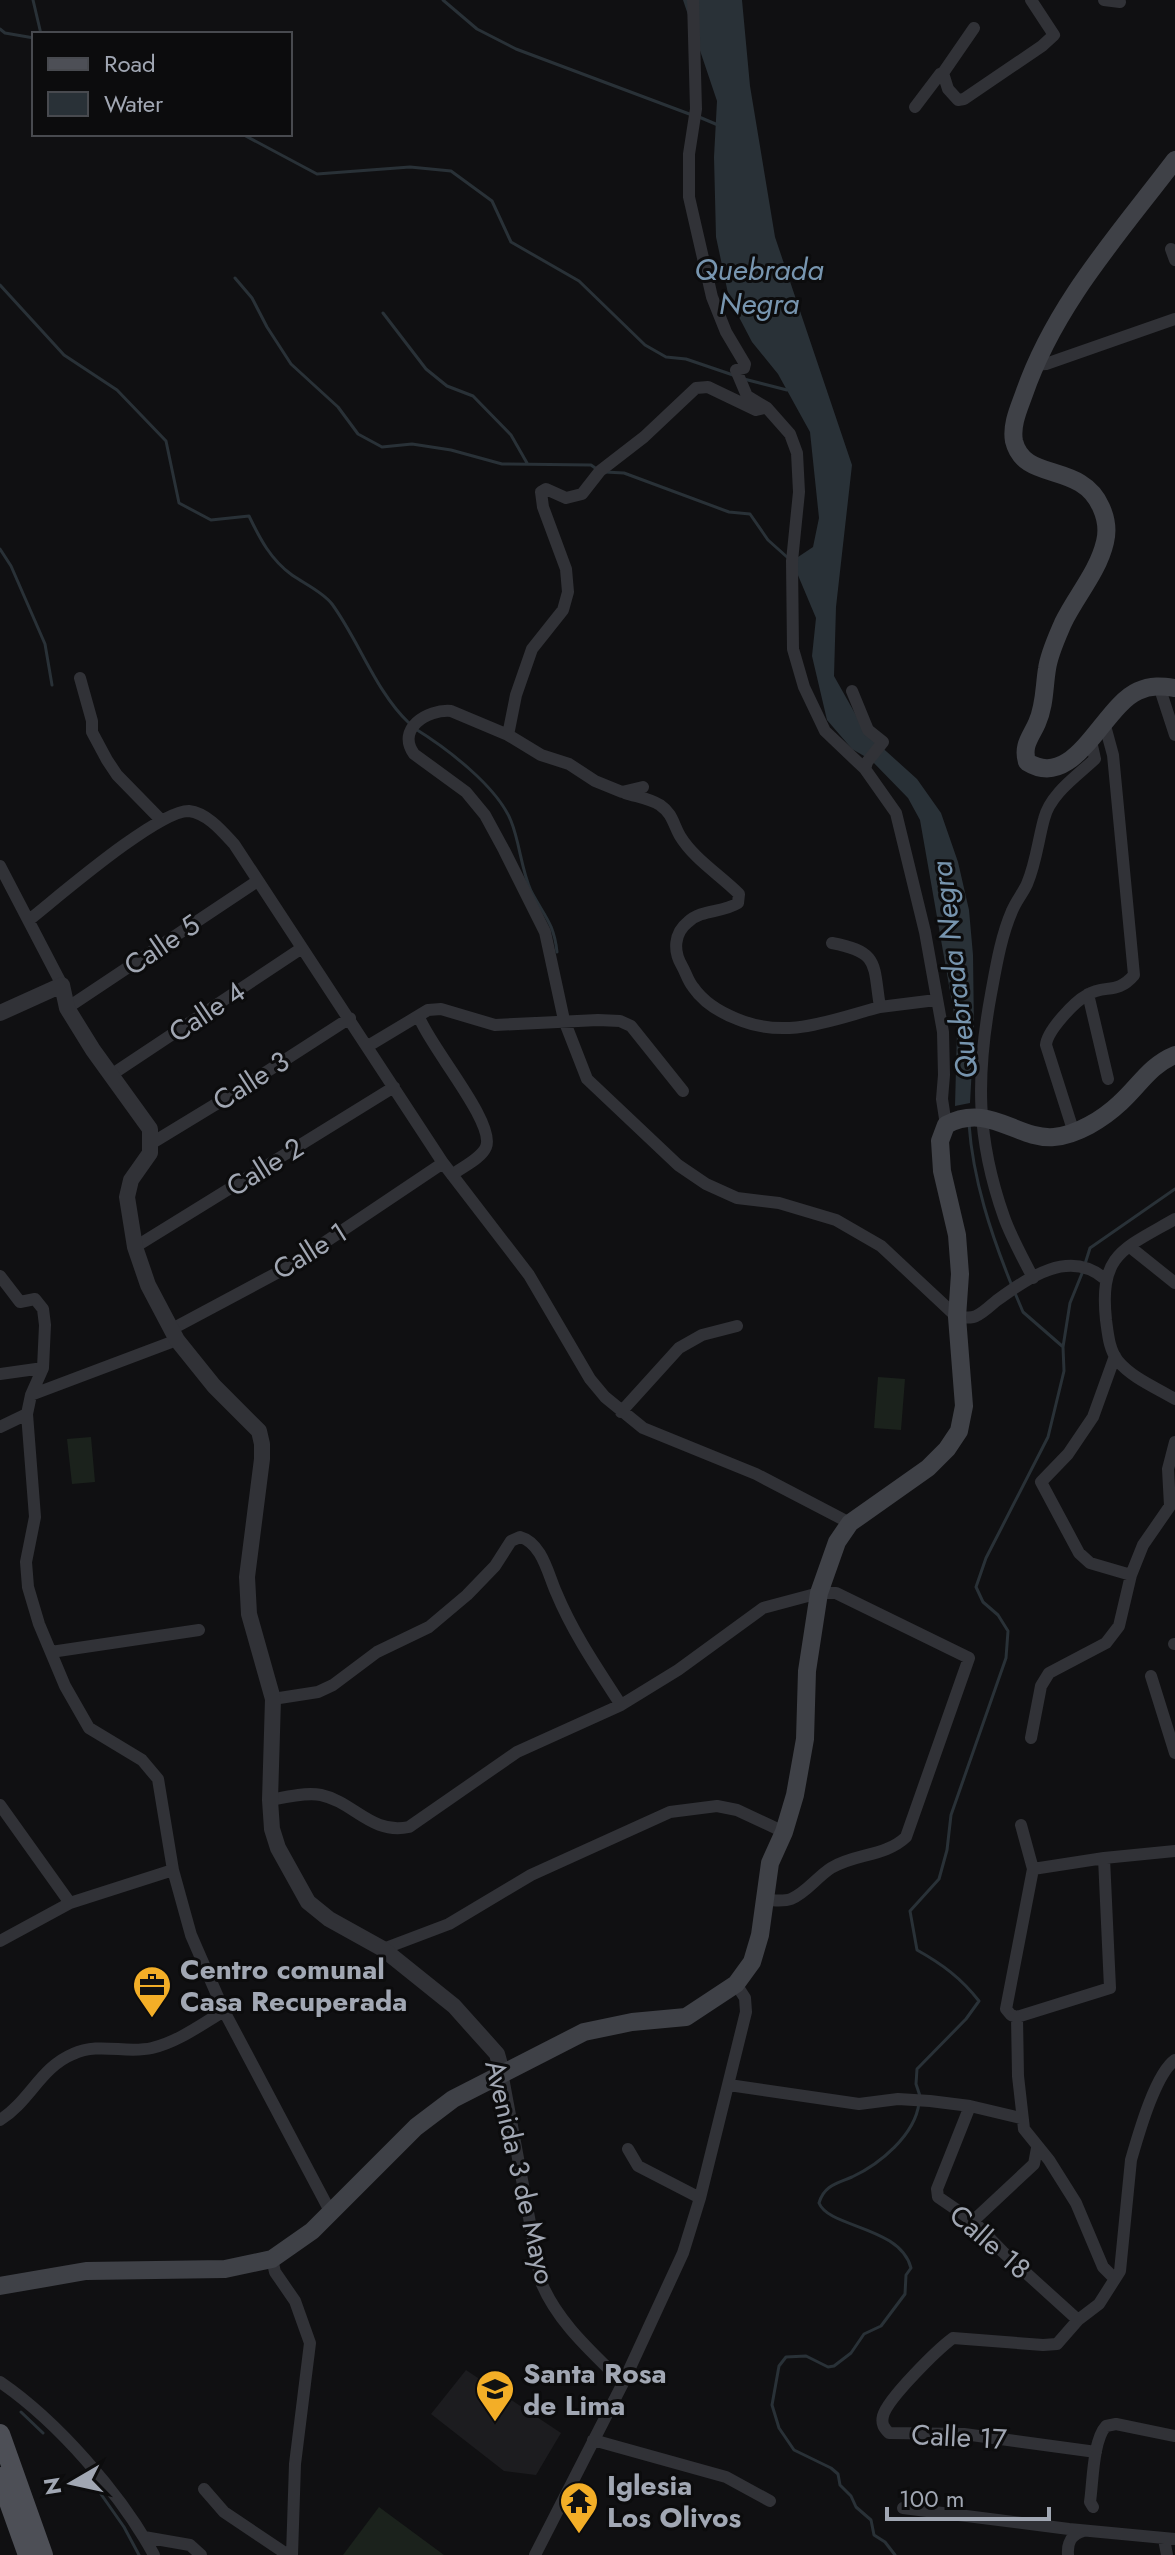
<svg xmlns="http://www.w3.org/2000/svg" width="1175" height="2555" font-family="Jost,sans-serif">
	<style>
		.built { fill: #1c1c1f }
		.green { fill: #1b221c }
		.water { fill: #293137 }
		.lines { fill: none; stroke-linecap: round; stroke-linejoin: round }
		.stream { stroke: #293137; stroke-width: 3 }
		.minor { stroke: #313237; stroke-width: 12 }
		.tertiary { stroke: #313237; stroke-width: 16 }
		.secondary { stroke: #3f4147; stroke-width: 18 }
		.primary { stroke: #4d4f56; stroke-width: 20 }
		.labels { text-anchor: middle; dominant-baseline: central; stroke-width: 6; stroke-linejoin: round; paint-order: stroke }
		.street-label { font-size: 28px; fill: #a1a7b3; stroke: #0c0c0d }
		.poi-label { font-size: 28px; font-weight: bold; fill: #a1a7b3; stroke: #0c0c0d; text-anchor: start }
		.water-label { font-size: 30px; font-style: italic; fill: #7795af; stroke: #0c0c0d }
	</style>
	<rect width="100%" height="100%" fill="#101012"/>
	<path class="built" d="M 466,2370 L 561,2433 L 536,2475 L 504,2471 L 431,2414 Z"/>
	<path class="green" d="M 878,1377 L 905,1379 L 901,1430 L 874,1428 Z
		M 91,1437 L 95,1482 L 72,1484 L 67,1439 Z
		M 379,2507 L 444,2555 L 343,2555 Z"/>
	<path class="water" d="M 683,0 L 742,0 L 750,86 L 775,237 L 852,465 L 836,607 L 834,676 L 866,733 L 917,779 L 941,813 L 958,862 L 969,910 L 973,955 L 974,1029 L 970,1103 L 955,1106 L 957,1031 L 920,820 L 908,798 L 871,760 L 852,749 L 827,720 L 812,656 L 816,618 L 792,561 L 813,547 L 819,518 L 810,432 L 778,374 L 752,342 L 729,298 L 716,237 L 714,157 L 717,101 Z"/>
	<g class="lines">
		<path class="stream" d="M 33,0 L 41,34
			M 443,0 L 477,29 L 516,49 L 692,115
			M 0,29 L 5,33 L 34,38
			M 699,117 L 718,125
			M 242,134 L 317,174 L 410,167 L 451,171 L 492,201 L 511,242 L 579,281 L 645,345 L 666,357 L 686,359 L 733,375
			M 235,278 L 252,298 L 267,327 L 291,364 L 338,407 L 358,434 L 382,447 L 412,444 L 451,450 L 502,464 L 591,465 L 598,470
			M 0,285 L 64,355 L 117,390 L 166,441 L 179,503 L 211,520 L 249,516 C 260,539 271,560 292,575 C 305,584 323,592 332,604 C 359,641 376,692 409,723
			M 383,313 L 426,369 L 447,386 L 473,396 L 511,435 L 527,463
			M 744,379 L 787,390
			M 605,472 L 624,473 L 729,512 L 750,514 L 768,540 L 787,557
			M 0,549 L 11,566 L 45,644 L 52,685
			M 414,728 C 445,747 497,786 511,821 C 520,843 521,869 531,891 C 544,916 554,923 557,952
			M 969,1124 C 973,1180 991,1234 1012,1286
			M 1085,1264 L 1090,1248 L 1175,1189
			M 1015,1293 L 1023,1312 L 1062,1346
			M 920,2096 L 916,2084 L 917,2069 L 966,2019 L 979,2001 C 961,1978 942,1964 917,1950 L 910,1911 L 939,1879 L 947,1850 L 951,1815 L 1006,1658 L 1008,1631 L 998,1615 L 983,1602 L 976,1587 L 986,1558 L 1048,1437 L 1064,1371 L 1063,1347 L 1070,1303 L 1083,1271
			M 21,2412 L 43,2433
			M 96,2487 L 124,2527 L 139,2555
			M 895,2555 L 885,2542 L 874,2535 L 871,2520 L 856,2507 L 851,2496 L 840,2485 L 838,2474 L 831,2468 L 794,2450 L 779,2428 L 772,2405 L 779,2366 L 786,2357 L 806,2356 L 828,2367 L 834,2366 L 851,2353 L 864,2334 L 881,2326 L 905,2294 L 906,2275 L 911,2268 C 900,2226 829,2228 819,2203 C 824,2185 838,2183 852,2177 C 880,2164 915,2135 919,2103"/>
		<path class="minor" d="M 693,0 L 696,109 L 689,154 L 689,197 L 712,297 L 726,332 L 745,364 L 744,368 L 736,370 L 747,396 L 767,408 L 790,434 L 797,453 L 799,492 L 792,561 L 793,649 L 804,687 L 825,731 L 865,769
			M 1104,0 L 1120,2 L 1119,0
			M 974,28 L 943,73 L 948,89 L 958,100 L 964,99 L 1042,46 L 1054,35 L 1031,0
			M 915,107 L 940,74 L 943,73
			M 1171,249 L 1175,260
			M 1034,365 L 1046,364 L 1175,319
			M 80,678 L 92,721 L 92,732 L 107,760 L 117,775 L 161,820
			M 1159,686 L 1175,735
			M 852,691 L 868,730 L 883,742 L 867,762 L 865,769 L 896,813 L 925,932 L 943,1032 L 944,1075 L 942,1099 L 946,1125
			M 508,735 L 516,695 L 532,649 L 563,610 L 568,592 L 566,569 L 543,507 L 541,492 L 546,489 L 566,498 L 582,494 L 600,471 L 644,437 L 696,388 L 708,387 L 756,410 L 764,408
			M 643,787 L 622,792 L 595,781 L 569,764 L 541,755 L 508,735 L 451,711 C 427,709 396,729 414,754 L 466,792 L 485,815 L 504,850 L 545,932 L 564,1020 L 587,1079 L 678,1165 L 706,1184 L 737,1198 L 779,1203 L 836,1220 L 881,1246 L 957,1317 C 963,1317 971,1319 976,1316 C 983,1313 990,1306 996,1301 C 1028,1278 1069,1248 1105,1279
			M 625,793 C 637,797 649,798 660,805 C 673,814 673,824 680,836 C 694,859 720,875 739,894 L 738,903 C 722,913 702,909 688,922 C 674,933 673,951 682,966 C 686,973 688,981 693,987 C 704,1003 719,1012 737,1019 C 787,1040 830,1020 880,1007
			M 0,866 L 62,985
			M 29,920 C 57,898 158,810 189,811 C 207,813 222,831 234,844 L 443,1163 L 529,1275 L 590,1379 L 605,1397 L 643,1428 L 756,1474 L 850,1523
			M 832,943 C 880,952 873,964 880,1007 L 936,1000
			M 1088,994 L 1108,1079
			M 67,1008 L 256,882
			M 419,1017 C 430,1047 496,1123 486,1147 C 481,1159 462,1167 452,1175
			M 368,1046 L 428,1010 L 441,1009 L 495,1025 L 598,1020 L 620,1021 L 631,1026 L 683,1091
			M 111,1075 L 302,948
			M 1074,1133 L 1046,1045 C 1047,1031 1074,1002 1087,995 C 1105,984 1117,995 1134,975 L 1113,755 L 1104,722
			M 152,1143 L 226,1098 L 350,1018
			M 1175,1219 C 1123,1249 1099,1254 1106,1320 C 1108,1334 1109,1350 1118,1361 C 1132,1378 1157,1388 1175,1399
			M 135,1247 L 394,1087
			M 1130,1247 L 1175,1283
			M 0,1276 L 20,1302 L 35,1299 L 43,1309 L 45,1325 L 43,1368 L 31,1395 L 27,1414 L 35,1517 L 26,1562 L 28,1587 L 39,1624 L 65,1686 L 89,1728 L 142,1760 L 158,1779 L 173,1870 L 191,1935 L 224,2011 L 331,2213
			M 1033,1278 C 1023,1258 1011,1237 1004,1217 C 976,1138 976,1075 991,994 C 996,967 1001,936 1012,911 C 1016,901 1023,893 1027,884 C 1036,863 1038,841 1044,819 C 1050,794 1077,776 1095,759 L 1091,741
			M 172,1329 L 288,1267 L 443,1163
			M 1115,1356 L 1093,1417 L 1068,1454 L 1041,1482 L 1079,1553 L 1090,1563 L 1131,1575
			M 0,1374 L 43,1368
			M 31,1395 L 177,1340
			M 621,1412 L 679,1348 L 702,1335 L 737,1326
			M 0,1427 L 27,1414
			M 1174,1644 L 1175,1644
			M 51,1652 L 199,1630
			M 1151,1676 L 1175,1753
			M 273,1699 L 318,1692 L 333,1685 L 377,1652 L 429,1627 L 467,1595 L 495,1566 L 511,1541 L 520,1537 C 542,1543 548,1574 556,1592 C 573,1633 597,1668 621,1705
			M 1031,1738 L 1041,1686 L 1049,1673 L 1106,1643 L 1119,1626 L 1131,1575 L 1143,1545 L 1170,1506 L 1168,1469 L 1175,1442
			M 270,1800 C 285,1797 306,1792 321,1795 C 354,1802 371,1835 409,1827 L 517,1752 L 621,1705 L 678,1670 L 763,1608 L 819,1593 L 836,1593 L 969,1658 L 906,1837 C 885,1857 855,1853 831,1868 C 817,1877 806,1893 791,1899 C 783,1902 774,1900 765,1900
			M 0,1805 L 70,1903
			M 1033,1869 L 1104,1858 L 1175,1851
			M 0,1941 L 70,1903 L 173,1870
			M 383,1949 L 449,1924 L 531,1875 L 670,1812 L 717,1806 L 737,1810 L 784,1832
			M 1017,2017 L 1018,2076 L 1024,2129 L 1049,2160 L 1076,2203 L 1103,2267 L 1115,2279
			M 1017,2017 L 1110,1988 L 1104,1858
			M 1017,2017 L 1011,2015 L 1006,2009 L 1033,1869 L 1021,1825
			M 502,2072 L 541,2282 C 558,2323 592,2352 623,2383
			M 729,2085 L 859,2104 L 898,2099 L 930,2101 L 970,2106 L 1021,2118
			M 970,2106 L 937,2189 L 938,2197 L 973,2221 L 1003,2252 L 1078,2320
			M 0,2120 C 29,2102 41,2067 73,2054 C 99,2042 126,2054 152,2048 C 178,2042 202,2024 224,2011
			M 628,2149 L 638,2166 L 700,2198
			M 973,2221 L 1034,2164 L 1037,2148
			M 272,2259 L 275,2272 L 295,2301 L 310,2343 L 295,2464 L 292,2555
			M 0,2382 C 57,2421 121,2494 154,2555
			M 593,2440 L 726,2477 L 770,2501
			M 1096,2452 L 964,2434 L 889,2433 C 884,2428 881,2424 883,2416 C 887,2399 938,2349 953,2338 L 1043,2345 L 1057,2344 L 1078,2320 L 1099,2304 L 1120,2271 L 1131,2160 C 1138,2136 1155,2074 1175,2060
			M 204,2489 L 224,2512 L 288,2555
			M 1093,2507 L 1090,2502 C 1093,2481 1093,2440 1106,2426 L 1116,2424 L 1175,2436
			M 903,2508 L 1069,2529 L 1175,2539
			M 144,2537 L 190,2545 L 201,2555
			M 1164,2539 L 1167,2555
			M 535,2555 L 623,2383 L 683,2253 L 700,2198 L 746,2012 L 745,1998 L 736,1984
			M 1068,2555 C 1067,2542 1071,2535 1083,2531"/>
		<path class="tertiary" d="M 0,1013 L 62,985 L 67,1008 L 93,1050 L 150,1129 L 150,1153 L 131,1180 L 127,1197 L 135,1247 L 148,1285 L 177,1340 L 214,1386 L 259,1431 L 262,1444 L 262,1459 L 247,1577 L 249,1614 L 273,1699 L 270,1800 L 272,1829 L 278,1848 L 308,1902 L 329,1919 L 383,1949 L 454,2006 L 497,2054 L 502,2072"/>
		<path class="secondary" d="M 1175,160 C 1119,234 1055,304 1024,394 C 1019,408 1011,425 1014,441 C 1024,483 1081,461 1101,507 C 1106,518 1108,530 1105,542 C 1098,572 1076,596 1063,623 C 1057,637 1049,654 1047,669 C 1044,687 1045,705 1037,723 C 1031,737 1022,745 1027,762 C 1075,792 1102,707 1138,691 C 1151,685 1162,686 1175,688
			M 0,2286 L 86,2271 L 225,2269 L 272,2259 L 312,2231 L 416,2127 L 453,2099 L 584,2032 L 632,2022 L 686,2017 L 736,1984 L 752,1962 L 760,1935 L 770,1863 L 784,1832 L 795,1795 L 805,1739 L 807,1671 L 819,1593 L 837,1542 L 850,1523 L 928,1468 L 947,1449 L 959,1431 L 964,1406 L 957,1317 L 960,1274 L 957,1235 L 942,1171 L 940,1141 L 946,1125 C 989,1102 1017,1140 1054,1137 C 1077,1135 1103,1119 1120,1103 C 1139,1086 1150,1065 1175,1055"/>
		<path class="primary" d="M 0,2434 L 43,2555
			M 0,2477 L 28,2555"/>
	</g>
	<defs>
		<symbol id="office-pin" viewBox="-11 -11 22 30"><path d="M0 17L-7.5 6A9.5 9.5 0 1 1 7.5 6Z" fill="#f3ae27" stroke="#0c0c0d"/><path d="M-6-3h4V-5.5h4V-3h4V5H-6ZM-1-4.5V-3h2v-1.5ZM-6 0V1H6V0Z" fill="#111"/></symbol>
		<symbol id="school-pin" viewBox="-11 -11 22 30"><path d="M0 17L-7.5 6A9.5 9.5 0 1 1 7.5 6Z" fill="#f3ae27" stroke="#0c0c0d"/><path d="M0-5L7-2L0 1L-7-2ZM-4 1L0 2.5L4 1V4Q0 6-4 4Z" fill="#111"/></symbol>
		<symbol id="temple-pin" viewBox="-11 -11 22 30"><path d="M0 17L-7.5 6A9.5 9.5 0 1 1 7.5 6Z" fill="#f3ae27" stroke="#0c0c0d"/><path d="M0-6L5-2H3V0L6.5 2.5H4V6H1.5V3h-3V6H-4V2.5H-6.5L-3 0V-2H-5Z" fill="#111"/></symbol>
	</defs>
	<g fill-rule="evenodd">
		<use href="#office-pin" x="130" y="1963" width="44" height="60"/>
		<use href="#school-pin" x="473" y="2367" width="44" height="60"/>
		<use href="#temple-pin" x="557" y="2479" width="44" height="60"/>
	</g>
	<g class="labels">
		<g class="street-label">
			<text transform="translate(162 945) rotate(-34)">Calle 5</text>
			<text transform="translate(207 1012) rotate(-34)">Calle 4</text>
			<text transform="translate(251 1081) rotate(-33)">Calle 3</text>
			<text transform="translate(265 1167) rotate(-32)">Calle 2</text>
			<text transform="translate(310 1251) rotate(-32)">Calle 1</text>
			<text transform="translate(520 2172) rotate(77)">Avenida 3 de Mayo</text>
			<text transform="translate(990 2242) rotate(41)">Calle 18</text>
			<text transform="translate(959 2437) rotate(3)">Calle 17</text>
		</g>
		<g class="poi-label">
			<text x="180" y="1969">Centro comunal<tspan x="180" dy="32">Casa Recuperada</tspan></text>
			<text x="523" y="2373">Santa Rosa<tspan x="523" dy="32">de Lima</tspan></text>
			<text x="607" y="2485">Iglesia<tspan x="607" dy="32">Los Olivos</tspan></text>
		</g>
		<g class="water-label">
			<text x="759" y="269">Quebrada<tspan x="759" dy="34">Negra</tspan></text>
			<text transform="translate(954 970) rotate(-97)">Quebrada Negra</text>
		</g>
	</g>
	<rect x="32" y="32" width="260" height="104" fill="#0c0c0d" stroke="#484a4f" stroke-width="2"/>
	<rect x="48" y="58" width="40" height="12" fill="#4d4f56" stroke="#484a4f" stroke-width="2"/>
	<text x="104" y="72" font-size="24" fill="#a1a7b3">Road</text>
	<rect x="48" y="92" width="40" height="24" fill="#293137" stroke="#484a4f" stroke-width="2"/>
	<text x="104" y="112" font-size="24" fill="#a1a7b3">Water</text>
	<g transform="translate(72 2483) rotate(261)" stroke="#0c0c0d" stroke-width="6" paint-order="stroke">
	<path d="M0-6L14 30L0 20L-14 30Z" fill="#a1a7b3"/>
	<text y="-12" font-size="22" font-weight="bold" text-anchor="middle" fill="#a1a7b3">N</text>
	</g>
	<path d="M887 2507v12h162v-12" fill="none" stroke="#a1a7b3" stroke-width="4"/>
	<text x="899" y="2507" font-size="24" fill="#a1a7b3" stroke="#0c0c0d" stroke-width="6" paint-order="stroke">100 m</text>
</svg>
